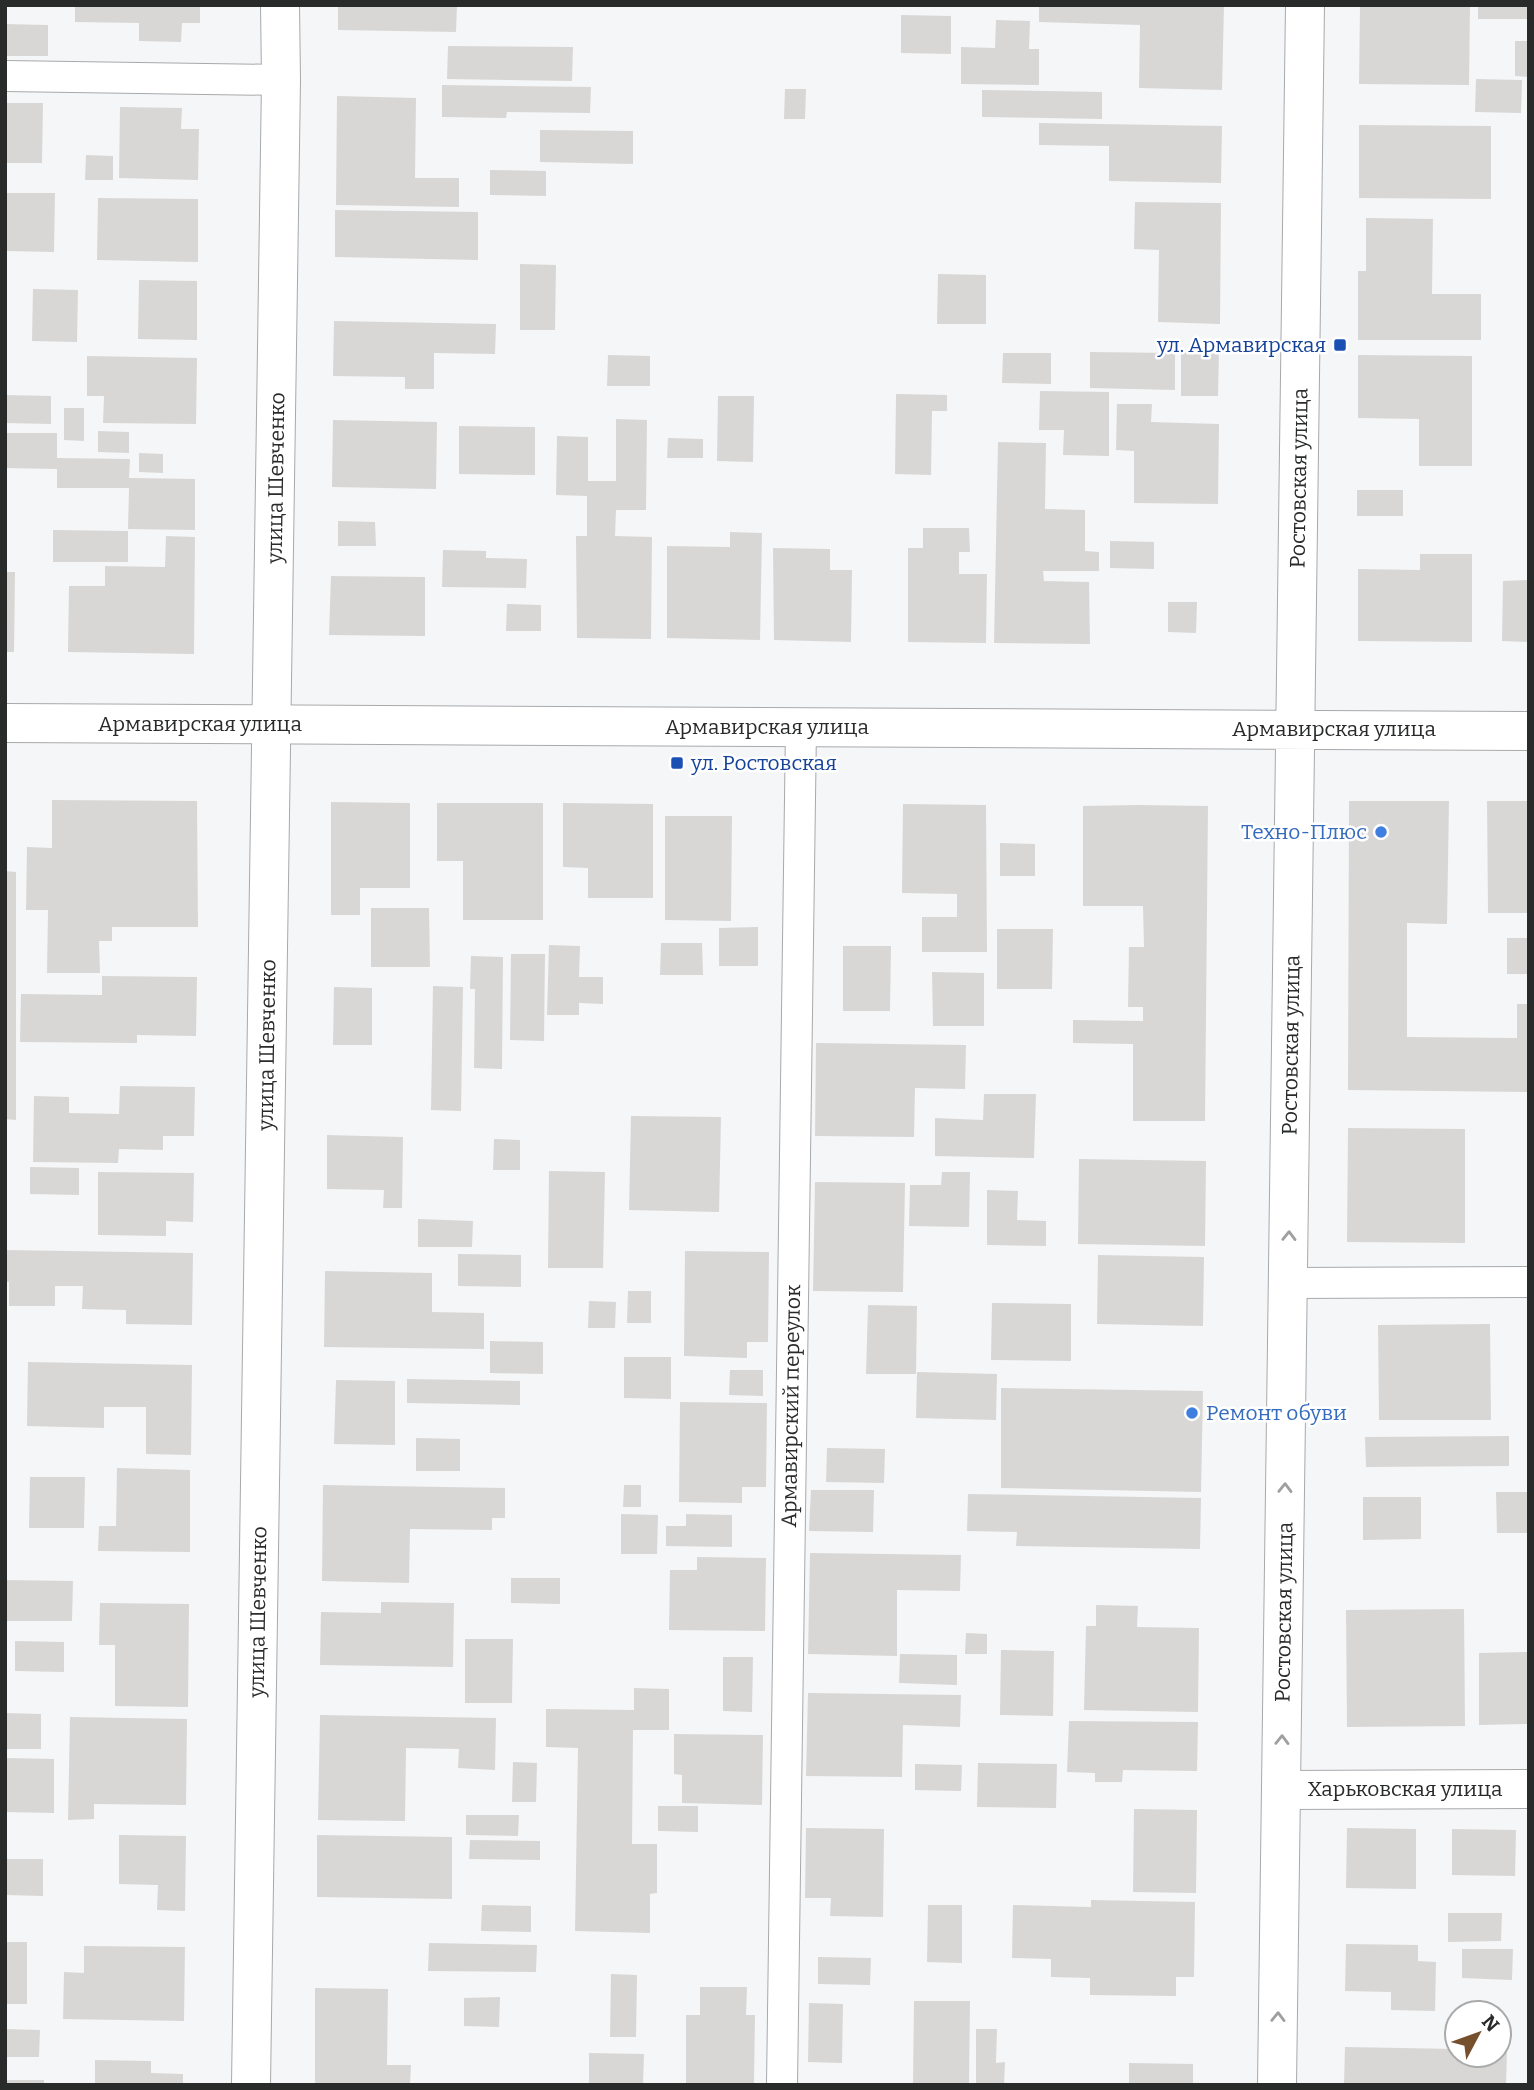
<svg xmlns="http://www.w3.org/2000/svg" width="1534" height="2090" font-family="Bitter,serif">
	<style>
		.building { fill: #d9d7d6 }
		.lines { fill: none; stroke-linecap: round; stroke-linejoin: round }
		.lane-casing { stroke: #a8a9ab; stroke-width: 32 }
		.street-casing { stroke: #a8a9ab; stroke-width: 40 }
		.secondary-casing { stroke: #a8a9ab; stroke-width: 40 }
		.lane { stroke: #fff; stroke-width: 30 }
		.street { stroke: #fff; stroke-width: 38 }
		.secondary { stroke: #fff; stroke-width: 38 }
		.oneway { stroke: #9f9f9f }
		.transit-dot { fill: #1a4fb4; stroke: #fff; stroke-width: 2.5 }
		.shop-dot { fill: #3f7fe0; stroke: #fff; stroke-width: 2.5 }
		.labels { text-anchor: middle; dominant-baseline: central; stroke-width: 5; stroke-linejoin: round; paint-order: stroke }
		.transit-label { font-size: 21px; fill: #164399; stroke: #fff; text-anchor: end }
		.street-label { font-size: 21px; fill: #292a2a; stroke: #fff }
		.shop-label { font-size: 21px; fill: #366cbe; stroke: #fff; text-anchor: end }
	</style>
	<rect width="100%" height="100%" fill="#f5f6f7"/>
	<path class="building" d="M 75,5 L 200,5 L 200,23 L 182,23 L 181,42 L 139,41 L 139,23 L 75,22 Z
		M 338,5 L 457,5 L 456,32 L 338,30 Z
		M 1039,5 L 1224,5 L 1222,90 L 1139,88 L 1140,25 L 1039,22 Z
		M 1360,5 L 1470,5 L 1469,85 L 1359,84 Z
		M 1478,5 L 1529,5 L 1529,19 L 1478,19 Z
		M 901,15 L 951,16 L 951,54 L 901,53 Z
		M 996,20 L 1030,21 L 1029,49 L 1039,49 L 1039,85 L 961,84 L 961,47 L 995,48 Z
		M 5,24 L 48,25 L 48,56 L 5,56 Z
		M 1515,41 L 1529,41 L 1529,77 L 1515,76 Z
		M 448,46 L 573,47 L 572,81 L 447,79 Z
		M 1476,79 L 1522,80 L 1521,113 L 1475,112 Z
		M 442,85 L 591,87 L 590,113 L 507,112 L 506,118 L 442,117 Z
		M 785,89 L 806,89 L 805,119 L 784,119 Z
		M 982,90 L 1102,92 L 1102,119 L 982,117 Z
		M 337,96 L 416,98 L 415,178 L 459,178 L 459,207 L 336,205 Z
		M 5,103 L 43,103 L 42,163 L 5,163 Z
		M 120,107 L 182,108 L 181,129 L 199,129 L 198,180 L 119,178 Z
		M 1039,123 L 1222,126 L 1221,183 L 1109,181 L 1109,146 L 1039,145 Z
		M 1359,125 L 1491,126 L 1491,199 L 1359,198 Z
		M 540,130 L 633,131 L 633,164 L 540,162 Z
		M 86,155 L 113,156 L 113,180 L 85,180 Z
		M 490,170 L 546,171 L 546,196 L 490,195 Z
		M 5,193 L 55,193 L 54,252 L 5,251 Z
		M 98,198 L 198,199 L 198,262 L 97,260 Z
		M 1135,202 L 1221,203 L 1220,324 L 1158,322 L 1159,250 L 1134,249 Z
		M 335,210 L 478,212 L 478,260 L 335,257 Z
		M 1366,218 L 1433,219 L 1432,294 L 1481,294 L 1481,340 L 1358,340 L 1358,271 L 1366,271 Z
		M 520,264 L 556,265 L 555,330 L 520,330 Z
		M 938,274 L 986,275 L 986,324 L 937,324 Z
		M 139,280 L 197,281 L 197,340 L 138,339 Z
		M 33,289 L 78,290 L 77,342 L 32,341 Z
		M 334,321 L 496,324 L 495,354 L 434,353 L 434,389 L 405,389 L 405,377 L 333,376 Z
		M 1090,352 L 1175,353 L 1175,390 L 1090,388 Z
		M 1181,352 L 1219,352 L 1218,396 L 1181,396 Z
		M 1003,353 L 1051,353 L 1051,384 L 1002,383 Z
		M 608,355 L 650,356 L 650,386 L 607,386 Z
		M 1358,355 L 1472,356 L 1472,466 L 1419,466 L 1419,419 L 1358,418 Z
		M 87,356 L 197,358 L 196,424 L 103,423 L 104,396 L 87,396 Z
		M 1040,391 L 1109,392 L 1109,456 L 1063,455 L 1064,430 L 1039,430 Z
		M 896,394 L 947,395 L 947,411 L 932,411 L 931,475 L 895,474 Z
		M 5,395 L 51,396 L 51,424 L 5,423 Z
		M 718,396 L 754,396 L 753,462 L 717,461 Z
		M 1117,404 L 1152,404 L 1151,422 L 1219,424 L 1218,504 L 1134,503 L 1134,451 L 1116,450 Z
		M 64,408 L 84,408 L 84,441 L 64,440 Z
		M 616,419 L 647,420 L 646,510 L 616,510 L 615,536 L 652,537 L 651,639 L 577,638 L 576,536 L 587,536 L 587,496 L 556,495 L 557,436 L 588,437 L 588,481 L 616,481 Z
		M 333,420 L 437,422 L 436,489 L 332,487 Z
		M 459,426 L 535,427 L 535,475 L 459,474 Z
		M 98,431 L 129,432 L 129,453 L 98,452 Z
		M 5,433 L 57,433 L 57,458 L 130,459 L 129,478 L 195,479 L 195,530 L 128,529 L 129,488 L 57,488 L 57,469 L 5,468 Z
		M 668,438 L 703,439 L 703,458 L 667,458 Z
		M 998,442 L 1046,443 L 1045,509 L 1085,510 L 1085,551 L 1099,552 L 1099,571 L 1043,571 L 1044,581 L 1089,582 L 1090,644 L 994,643 Z
		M 139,453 L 163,454 L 163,473 L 139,472 Z
		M 1357,490 L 1403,490 L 1403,516 L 1357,516 Z
		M 338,521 L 375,522 L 376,546 L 338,546 Z
		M 923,528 L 969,528 L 970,552 L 959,552 L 959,574 L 987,574 L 986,643 L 908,642 L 908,548 L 923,548 Z
		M 53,530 L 128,531 L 128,562 L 53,562 Z
		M 730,532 L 762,533 L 760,640 L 667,638 L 667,546 L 730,547 Z
		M 166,536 L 195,537 L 194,654 L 68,652 L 69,586 L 105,586 L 105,566 L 165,567 Z
		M 1110,541 L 1154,542 L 1154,569 L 1110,568 Z
		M 773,548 L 830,549 L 830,570 L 852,570 L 851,642 L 774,640 Z
		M 443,550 L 486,551 L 486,558 L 527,559 L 526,588 L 442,587 Z
		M 1420,554 L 1472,554 L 1472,642 L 1358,641 L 1358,569 L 1420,570 Z
		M 5,572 L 15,572 L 14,652 L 5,652 Z
		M 331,576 L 425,577 L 425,636 L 329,635 Z
		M 1529,580 L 1529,642 L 1502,641 L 1503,581 Z
		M 1168,602 L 1197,602 L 1196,633 L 1168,632 Z
		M 507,604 L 541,605 L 541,631 L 506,631 Z
		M 52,800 L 197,801 L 198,927 L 112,927 L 112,941 L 99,941 L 100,973 L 47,973 L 48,910 L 26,910 L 27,847 L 52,848 Z
		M 1349,801 L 1449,801 L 1447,924 L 1407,923 L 1407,1037 L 1517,1038 L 1517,1004 L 1529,1004 L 1529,1092 L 1348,1090 Z
		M 1487,801 L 1529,801 L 1529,913 L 1488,913 Z
		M 331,802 L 410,803 L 410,888 L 360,888 L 360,915 L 331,915 Z
		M 437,803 L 543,803 L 543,920 L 463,920 L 463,861 L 437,861 Z
		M 563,803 L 653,804 L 653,898 L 588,898 L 588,868 L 563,867 Z
		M 903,804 L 986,805 L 987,952 L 922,952 L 922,917 L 957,917 L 957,894 L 902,893 Z
		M 1137,805 L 1208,806 L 1205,1121 L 1133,1121 L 1133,1044 L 1073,1043 L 1073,1020 L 1143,1021 L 1143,1007 L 1128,1007 L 1129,947 L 1144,947 L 1143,906 L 1083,906 L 1083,806 Z
		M 665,816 L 732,816 L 731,921 L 665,920 Z
		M 1000,843 L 1035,844 L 1035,876 L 1000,876 Z
		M 5,871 L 16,872 L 16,1120 L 5,1119 Z
		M 371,908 L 429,908 L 430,967 L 371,967 Z
		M 758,927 L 758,966 L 719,966 L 719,928 Z
		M 997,929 L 1053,929 L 1052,989 L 997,989 Z
		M 1507,938 L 1529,938 L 1529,974 L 1507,974 Z
		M 661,943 L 702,943 L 703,975 L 660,975 Z
		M 549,945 L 580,946 L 579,977 L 603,977 L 603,1004 L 579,1003 L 579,1015 L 547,1015 Z
		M 843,946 L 891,946 L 890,1011 L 843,1011 Z
		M 511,954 L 545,954 L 544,1041 L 510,1040 Z
		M 471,956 L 503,957 L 502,1069 L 474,1068 L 475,989 L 470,989 Z
		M 932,972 L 984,973 L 984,1026 L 933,1026 Z
		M 102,976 L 197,977 L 196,1036 L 137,1035 L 137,1043 L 20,1042 L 21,994 L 102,995 Z
		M 433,986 L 463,987 L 461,1111 L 431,1110 Z
		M 334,987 L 372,988 L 372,1045 L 333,1045 Z
		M 816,1043 L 966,1045 L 965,1089 L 915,1088 L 914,1137 L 815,1136 Z
		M 120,1086 L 195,1087 L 194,1136 L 163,1136 L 163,1150 L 119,1149 L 118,1163 L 33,1162 L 34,1096 L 69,1097 L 69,1113 L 119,1114 Z
		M 984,1094 L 1036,1094 L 1034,1158 L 935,1156 L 935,1118 L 983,1120 Z
		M 631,1116 L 721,1117 L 719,1212 L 629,1210 Z
		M 1348,1128 L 1465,1129 L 1465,1243 L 1347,1242 Z
		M 327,1135 L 403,1137 L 402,1208 L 383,1208 L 384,1190 L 327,1189 Z
		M 494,1139 L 520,1140 L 520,1170 L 493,1170 Z
		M 1079,1159 L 1206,1161 L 1205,1246 L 1078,1244 Z
		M 30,1167 L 79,1168 L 79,1195 L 30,1194 Z
		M 549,1171 L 605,1172 L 603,1268 L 548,1268 Z
		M 98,1172 L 194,1173 L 193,1222 L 166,1221 L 166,1236 L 98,1235 Z
		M 942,1172 L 970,1172 L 969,1227 L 909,1226 L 910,1185 L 941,1185 Z
		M 815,1182 L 905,1183 L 903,1292 L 813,1291 Z
		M 987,1190 L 1018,1191 L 1017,1220 L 1046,1221 L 1046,1246 L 987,1245 Z
		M 418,1219 L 473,1221 L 472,1247 L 418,1247 Z
		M 5,1250 L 193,1253 L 192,1325 L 126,1324 L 126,1310 L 82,1309 L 83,1286 L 55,1286 L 55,1306 L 9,1306 L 9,1282 L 5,1282 Z
		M 685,1251 L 769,1252 L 768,1342 L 747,1342 L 747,1358 L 684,1356 Z
		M 458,1254 L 521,1255 L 521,1287 L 458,1286 Z
		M 1098,1255 L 1204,1257 L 1203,1326 L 1097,1324 Z
		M 325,1271 L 432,1273 L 432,1312 L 484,1313 L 484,1349 L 324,1347 Z
		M 628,1291 L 651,1291 L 651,1323 L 627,1323 Z
		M 589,1301 L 616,1302 L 615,1328 L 588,1328 Z
		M 992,1303 L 1071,1304 L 1071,1361 L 991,1360 Z
		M 868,1305 L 917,1306 L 916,1374 L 866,1374 Z
		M 1490,1324 L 1491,1420 L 1379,1420 L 1378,1325 Z
		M 490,1341 L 543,1342 L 543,1374 L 490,1373 Z
		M 624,1357 L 671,1357 L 671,1399 L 624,1398 Z
		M 28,1362 L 192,1365 L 191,1455 L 146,1454 L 146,1407 L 104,1407 L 104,1428 L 27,1426 Z
		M 730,1370 L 763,1370 L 763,1396 L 729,1395 Z
		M 917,1372 L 997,1374 L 996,1420 L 916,1418 Z
		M 407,1379 L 520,1381 L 520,1405 L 407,1403 Z
		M 336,1380 L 395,1381 L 395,1445 L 334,1444 Z
		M 1001,1388 L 1203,1391 L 1201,1492 L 1001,1488 Z
		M 680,1402 L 767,1403 L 766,1487 L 742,1487 L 742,1503 L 679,1502 Z
		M 1509,1436 L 1509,1466 L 1366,1467 L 1365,1437 Z
		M 416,1438 L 460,1439 L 460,1471 L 416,1471 Z
		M 827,1448 L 885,1449 L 884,1483 L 826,1482 Z
		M 117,1468 L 190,1470 L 190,1552 L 98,1551 L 99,1526 L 116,1526 Z
		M 30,1477 L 85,1477 L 84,1528 L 29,1528 Z
		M 323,1485 L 505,1488 L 505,1518 L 492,1518 L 492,1530 L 410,1529 L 409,1583 L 322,1581 Z
		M 624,1485 L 641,1485 L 641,1507 L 623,1507 Z
		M 811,1490 L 874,1490 L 873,1532 L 809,1531 Z
		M 1496,1492 L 1529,1492 L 1529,1533 L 1497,1533 Z
		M 968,1494 L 1201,1498 L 1200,1549 L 1016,1546 L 1017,1532 L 967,1531 Z
		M 1363,1497 L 1421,1497 L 1421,1539 L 1363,1540 Z
		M 621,1514 L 658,1515 L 657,1554 L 621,1554 Z
		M 686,1514 L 732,1515 L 732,1547 L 666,1546 L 666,1526 L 686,1526 Z
		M 810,1553 L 961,1555 L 960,1591 L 897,1590 L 897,1656 L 808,1654 Z
		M 697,1557 L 766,1558 L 765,1631 L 669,1630 L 670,1570 L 697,1570 Z
		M 511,1578 L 560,1578 L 560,1604 L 511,1603 Z
		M 5,1580 L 73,1581 L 72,1621 L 5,1621 Z
		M 381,1602 L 454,1603 L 453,1667 L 320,1665 L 321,1612 L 381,1613 Z
		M 100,1603 L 189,1604 L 188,1707 L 115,1706 L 115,1645 L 99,1645 Z
		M 1096,1605 L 1138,1606 L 1137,1627 L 1199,1628 L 1198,1712 L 1084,1710 L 1086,1626 L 1096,1626 Z
		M 1464,1609 L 1465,1726 L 1347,1727 L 1346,1610 Z
		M 966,1633 L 987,1634 L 987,1654 L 965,1654 Z
		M 465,1639 L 513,1639 L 512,1703 L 465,1703 Z
		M 15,1641 L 64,1642 L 64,1672 L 15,1671 Z
		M 1001,1650 L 1054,1651 L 1053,1716 L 1000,1715 Z
		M 1529,1652 L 1529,1724 L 1479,1725 L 1479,1653 Z
		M 900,1654 L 957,1655 L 957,1685 L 899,1683 Z
		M 723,1657 L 753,1657 L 752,1712 L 723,1711 Z
		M 634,1688 L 669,1689 L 669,1730 L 633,1730 L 632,1844 L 657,1844 L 657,1893 L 650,1894 L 650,1933 L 575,1931 L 578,1748 L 546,1747 L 546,1709 L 634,1710 Z
		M 808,1693 L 961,1695 L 960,1727 L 903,1725 L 902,1777 L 806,1776 Z
		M 5,1713 L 41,1714 L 41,1749 L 5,1749 Z
		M 320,1715 L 496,1718 L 495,1770 L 458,1768 L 459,1749 L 406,1748 L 405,1821 L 318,1820 Z
		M 70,1717 L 187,1719 L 186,1805 L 94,1804 L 94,1819 L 68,1820 Z
		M 1069,1721 L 1198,1722 L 1197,1771 L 1123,1770 L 1122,1782 L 1095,1782 L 1095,1773 L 1067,1772 Z
		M 674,1734 L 763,1735 L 762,1805 L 682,1803 L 682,1775 L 674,1774 Z
		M 5,1758 L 54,1759 L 54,1813 L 5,1812 Z
		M 513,1762 L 537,1763 L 536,1802 L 512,1802 Z
		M 978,1763 L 1057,1764 L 1056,1808 L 977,1807 Z
		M 915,1764 L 962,1765 L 961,1791 L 915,1790 Z
		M 658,1806 L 698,1806 L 698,1832 L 658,1831 Z
		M 1134,1809 L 1197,1810 L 1196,1893 L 1133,1892 Z
		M 466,1815 L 519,1815 L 518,1836 L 466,1835 Z
		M 806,1828 L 884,1829 L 883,1917 L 830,1916 L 831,1898 L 805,1898 Z
		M 1347,1828 L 1416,1829 L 1416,1889 L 1346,1888 Z
		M 1452,1829 L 1516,1830 L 1515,1876 L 1452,1875 Z
		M 119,1835 L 186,1836 L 185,1911 L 157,1910 L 158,1885 L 119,1884 Z
		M 317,1835 L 452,1837 L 452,1899 L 317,1897 Z
		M 470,1840 L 540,1841 L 540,1860 L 469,1859 Z
		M 5,1859 L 43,1859 L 43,1896 L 5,1895 Z
		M 1091,1900 L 1195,1902 L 1194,1977 L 1176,1977 L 1176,1996 L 1090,1995 L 1090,1978 L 1051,1977 L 1051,1959 L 1012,1958 L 1013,1905 L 1091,1907 Z
		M 482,1905 L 531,1906 L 531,1932 L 481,1931 Z
		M 928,1905 L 962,1905 L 962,1963 L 927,1962 Z
		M 1448,1913 L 1502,1913 L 1501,1941 L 1448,1942 Z
		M 5,1942 L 27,1942 L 27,2004 L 5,2004 Z
		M 429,1943 L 537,1945 L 536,1972 L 428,1971 Z
		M 1346,1944 L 1418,1945 L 1418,1961 L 1436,1962 L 1435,2011 L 1391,2010 L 1391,1992 L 1345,1991 Z
		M 84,1946 L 185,1947 L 184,2021 L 63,2019 L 64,1972 L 84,1973 Z
		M 1462,1949 L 1513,1949 L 1512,1980 L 1462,1978 Z
		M 818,1957 L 871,1958 L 870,1985 L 818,1984 Z
		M 611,1974 L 637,1975 L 636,2037 L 610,2037 Z
		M 700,1987 L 747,1987 L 746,2015 L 755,2015 L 754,2085 L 686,2085 L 686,2015 L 700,2015 Z
		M 315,1988 L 388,1989 L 387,2065 L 411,2065 L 410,2085 L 315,2085 Z
		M 500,1997 L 499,2027 L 464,2026 L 464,1998 Z
		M 914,2001 L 970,2001 L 969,2085 L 913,2085 Z
		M 809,2003 L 843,2004 L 842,2063 L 808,2062 Z
		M 5,2029 L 40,2030 L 39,2057 L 5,2057 Z
		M 976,2029 L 997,2029 L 996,2063 L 1005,2062 L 1004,2085 L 976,2085 Z
		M 1345,2047 L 1457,2049 L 1457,2055 L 1499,2055 L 1499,2050 L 1507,2050 L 1506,2085 L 1344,2085 Z
		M 589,2053 L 644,2054 L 643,2085 L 589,2085 Z
		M 95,2060 L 151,2061 L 151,2073 L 183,2074 L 183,2085 L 95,2085 Z
		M 1129,2063 L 1193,2064 L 1193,2085 L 1129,2085 Z
		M 5,2080 L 44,2080 L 44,2085 L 5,2085 Z"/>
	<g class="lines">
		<defs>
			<path id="lane" d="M 5,76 L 281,80
				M 1288,1283 L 1529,1282
				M 782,2085 L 801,727"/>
			<path id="street" d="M 1282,1790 L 1529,1789
				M 251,2085 L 281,80 L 280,5"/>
			<path id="secondary" d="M 5,723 L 1529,731
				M 1277,2085 L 1305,5"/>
		</defs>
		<use href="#lane" class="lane-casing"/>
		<use href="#street" class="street-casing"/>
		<use href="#secondary" class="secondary-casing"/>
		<use href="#lane" class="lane"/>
		<use href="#street" class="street"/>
		<use href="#secondary" class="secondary"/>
	</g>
	<defs><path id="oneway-chevron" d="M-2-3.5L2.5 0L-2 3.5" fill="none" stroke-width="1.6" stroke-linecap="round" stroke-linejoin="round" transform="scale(1.75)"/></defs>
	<g class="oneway">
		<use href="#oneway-chevron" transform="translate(1289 1236) rotate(-89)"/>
		<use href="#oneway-chevron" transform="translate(1285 1488) rotate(-89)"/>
		<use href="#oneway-chevron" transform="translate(1282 1740) rotate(-89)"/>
		<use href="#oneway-chevron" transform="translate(1278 2017) rotate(-89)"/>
	</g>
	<g class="transit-dot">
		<rect x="1333" y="338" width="14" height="14" rx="3.5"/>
		<rect x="670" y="756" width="14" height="14" rx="3.5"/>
	</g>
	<g class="shop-dot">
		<circle cx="1381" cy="832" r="7"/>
		<circle cx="1192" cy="1413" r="7"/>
	</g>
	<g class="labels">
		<g class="transit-label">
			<text x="1326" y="345">ул. Армавирская</text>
			<text x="691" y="763" text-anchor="start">ул. Ростовская</text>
		</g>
		<g class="street-label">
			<text transform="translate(276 478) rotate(-89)">улица Шевченко</text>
			<text transform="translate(1299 478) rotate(-89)">Ростовская улица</text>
			<text x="200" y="724">Армавирская улица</text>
			<text x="767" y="727">Армавирская улица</text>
			<text x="1334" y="729">Армавирская улица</text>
			<text transform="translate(267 1045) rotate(-89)">улица Шевченко</text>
			<text transform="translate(1291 1045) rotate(-89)">Ростовская улица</text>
			<text transform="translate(791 1406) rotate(-89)">Армавирский переулок</text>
			<text transform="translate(258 1612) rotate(-89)">улица Шевченко</text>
			<text transform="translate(1284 1612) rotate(-89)">Ростовская улица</text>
			<text x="1405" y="1789">Харьковская улица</text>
		</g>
		<g class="shop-label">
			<text x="1367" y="832">Техно-Плюс</text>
			<text x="1206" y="1413" text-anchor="start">Ремонт обуви</text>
		</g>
	</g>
	<rect width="1534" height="2090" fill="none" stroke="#292a2a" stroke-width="14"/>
	<g transform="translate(1478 2034) rotate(49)"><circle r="33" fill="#ffffff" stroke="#a9aaaa" stroke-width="2"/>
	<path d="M0-5L12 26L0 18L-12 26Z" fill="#76502c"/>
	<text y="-10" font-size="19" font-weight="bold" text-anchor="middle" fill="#292a2a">N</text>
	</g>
</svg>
